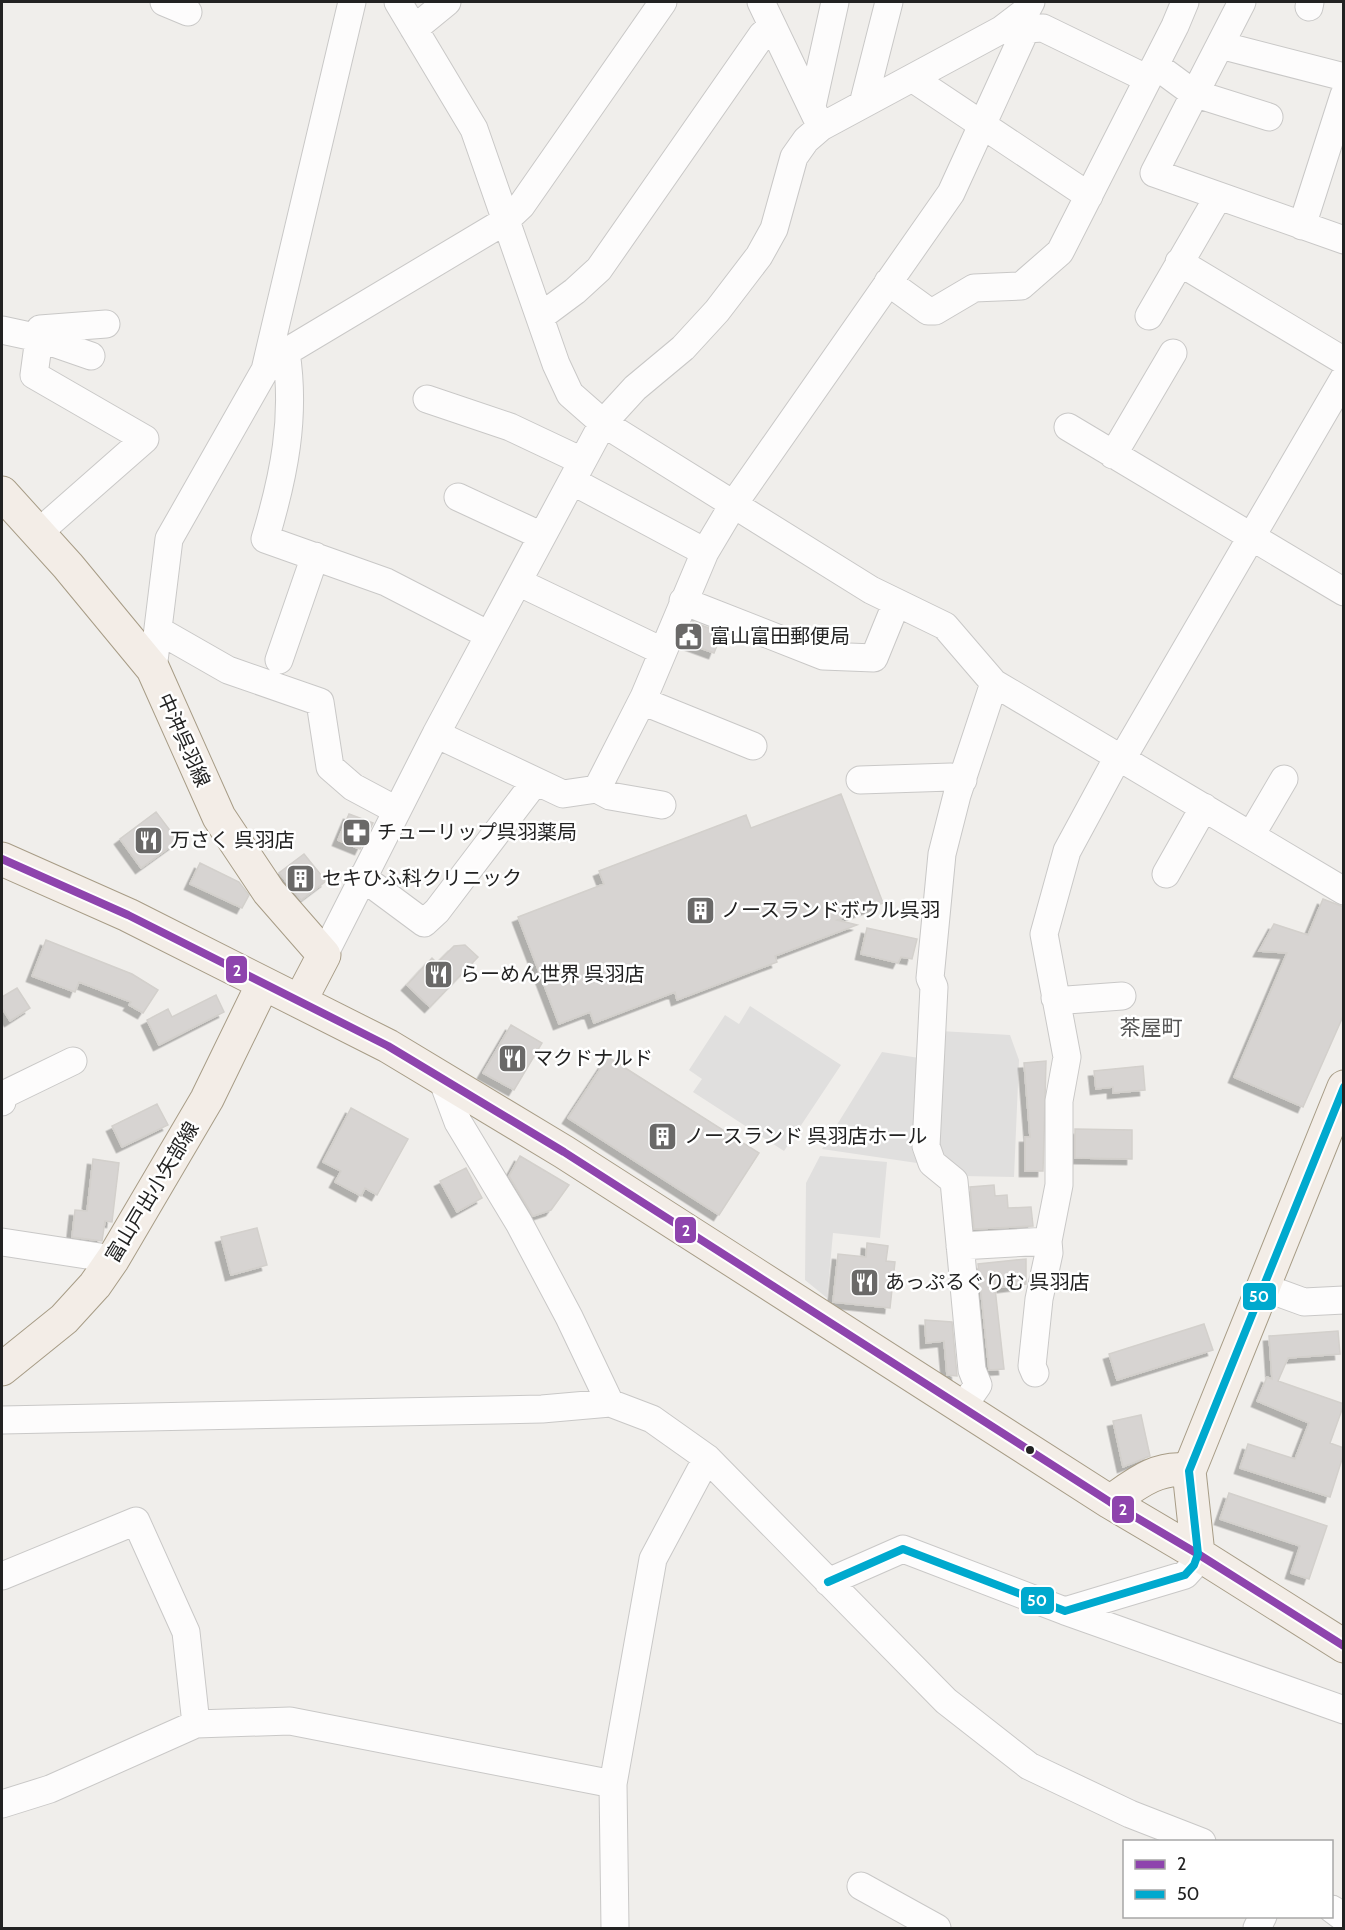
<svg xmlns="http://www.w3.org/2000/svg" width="1345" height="1930" font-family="Cabin,'Noto Sans JP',sans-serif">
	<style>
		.parking { fill: #e0dfde }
		.building { fill: #d7d4d2; stroke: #d3d0cc; stroke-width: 1.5; filter: url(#shadow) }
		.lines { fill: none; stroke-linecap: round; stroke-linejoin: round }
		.minor-casing { stroke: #c9c8c7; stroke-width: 29 }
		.major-casing { stroke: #a79c86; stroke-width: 35 }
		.minor { stroke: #fdfcfc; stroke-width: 27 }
		.major { stroke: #f3ede7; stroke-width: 33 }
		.bus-1-casing { stroke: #fff; stroke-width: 12 }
		.bus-2-casing { stroke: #fff; stroke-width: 12 }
		.bus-1 { stroke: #8e44ad; stroke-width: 8 }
		.bus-2 { stroke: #00a9ce; stroke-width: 8 }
		.bus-dot { fill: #222; stroke: #fff; stroke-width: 2 }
		.labels { text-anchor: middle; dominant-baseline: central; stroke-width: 5; stroke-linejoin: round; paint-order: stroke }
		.poi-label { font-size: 20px; fill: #222; stroke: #fff; text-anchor: start }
		.street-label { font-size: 20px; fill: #222; stroke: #fff }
		.neighbourhood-label { font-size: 21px; fill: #555; stroke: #fff }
		.line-badge { stroke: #fff; stroke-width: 2 }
		.badge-label { font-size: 16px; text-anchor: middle; font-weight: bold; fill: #fff }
	</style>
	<defs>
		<filter id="shadow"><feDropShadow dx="-5.5" dy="5.5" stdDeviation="0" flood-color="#0004"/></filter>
	</defs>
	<rect width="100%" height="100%" fill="#f0eeeb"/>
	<path class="parking" d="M 750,1006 L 841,1065 L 784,1151 L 693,1092 L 702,1079 L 689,1070 L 725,1015 L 739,1024 Z
		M 940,1031 L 1010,1035 L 1019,1060 L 1014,1177 L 963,1176 L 934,1146 Z
		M 882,1052 L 919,1058 L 912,1150 L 917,1163 L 822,1149 Z
		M 820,1156 L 887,1162 L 880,1238 L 833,1233 L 827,1298 L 805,1280 L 806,1183 Z"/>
	<path class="building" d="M 693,622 L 722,633 L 714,653 L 684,642 Z
		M 841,794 L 883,903 L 837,920 L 857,925 L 775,956 L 777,962 L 677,1000 L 675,992 L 594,1023 L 590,1012 L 559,1024 L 518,917 L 604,884 L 599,871 L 746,815 L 751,828 Z
		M 156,812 L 178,841 L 141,868 L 120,839 Z
		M 349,814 L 373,823 L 360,849 L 338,840 Z
		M 304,854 L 326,881 L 301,900 L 279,873 Z
		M 200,863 L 239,882 L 249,895 L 242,908 L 190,884 Z
		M 1323,899 L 1344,907 L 1344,1014 L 1303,1107 L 1234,1077 L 1287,953 L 1259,951 L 1274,924 L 1308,935 Z
		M 867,928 L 917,939 L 912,959 L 901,957 L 898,963 L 861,954 Z
		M 46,940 L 132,974 L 158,990 L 143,1013 L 129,1005 L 131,1002 L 79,982 L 75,992 L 32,976 Z
		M 465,945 L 478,957 L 430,1007 L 407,985 L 432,958 L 437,963 L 454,946 Z
		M 17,988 L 30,1008 L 10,1021 L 2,1008 L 2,997 Z
		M 216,995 L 224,1012 L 159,1045 L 147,1020 L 168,1009 L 172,1017 Z
		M 511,1025 L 542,1043 L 514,1090 L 483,1073 Z
		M 608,1057 L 759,1153 L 719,1215 L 568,1118 Z
		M 1046,1061 L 1043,1171 L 1025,1171 L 1025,1137 L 1030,1137 L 1024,1063 Z
		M 1143,1066 L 1145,1090 L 1113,1093 L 1113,1087 L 1096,1089 L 1094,1071 Z
		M 157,1104 L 168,1125 L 122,1147 L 112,1126 Z
		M 351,1108 L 408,1139 L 377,1195 L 365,1188 L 361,1196 L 335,1182 L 341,1171 L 323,1162 Z
		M 1075,1129 L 1132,1130 L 1132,1159 L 1075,1158 Z
		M 520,1156 L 569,1185 L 551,1210 L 533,1216 L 509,1176 Z
		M 93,1159 L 119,1163 L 112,1222 L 105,1221 L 102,1241 L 72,1237 L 75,1210 L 87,1211 Z
		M 466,1168 L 482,1198 L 457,1212 L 440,1181 Z
		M 994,1185 L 995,1196 L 1007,1195 L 1008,1208 L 1031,1207 L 1033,1226 L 974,1229 L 970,1187 Z
		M 257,1228 L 267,1265 L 231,1275 L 221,1237 Z
		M 867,1243 L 888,1246 L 886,1261 L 895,1262 L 890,1308 L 833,1302 L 838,1254 L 866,1257 Z
		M 1026,1259 L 1026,1284 L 995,1288 L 1004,1369 L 989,1370 L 978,1264 Z
		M 925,1320 L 952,1322 L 957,1376 L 947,1375 L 944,1341 L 926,1343 Z
		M 1204,1324 L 1213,1350 L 1117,1380 L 1109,1354 Z
		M 1338,1331 L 1340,1354 L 1288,1358 L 1278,1381 L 1344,1404 L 1330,1443 L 1344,1448 L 1344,1453 L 1330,1497 L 1240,1468 L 1248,1444 L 1295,1459 L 1309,1423 L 1257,1401 L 1267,1377 L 1272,1379 L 1269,1336 Z
		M 1141,1415 L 1150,1456 L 1123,1467 L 1113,1421 Z
		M 1229,1493 L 1327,1526 L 1309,1579 L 1291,1573 L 1300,1546 L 1220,1519 Z"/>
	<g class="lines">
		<defs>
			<path id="minor" d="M 164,2 L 188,12
				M 398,2 L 474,129 L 556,364 L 570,394 L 603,423 L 871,590 L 945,626 L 994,683 L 1344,891
				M 761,2 L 821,127
				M 1242,2 L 1154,173 L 1344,240
				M 1309,7 L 1310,2
				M 414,29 L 447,2
				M 1026,29 L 1043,28 L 1148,79
				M 1220,45 L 1344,77
				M 1155,65 L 1193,93 L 1269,117
				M 912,78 L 1089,196
				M 863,104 L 889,2
				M 812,106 L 835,2
				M 1302,226 L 1344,95
				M 1179,262 L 1344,361
				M 888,282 L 928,311 L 935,311 L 974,288 L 1021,286 L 1060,252 L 1175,26 L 1185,2
				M 1149,316 L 1218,197
				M 540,317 L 575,291 L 599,269 L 762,35 L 772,26
				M 2,330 L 39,338 L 40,329 L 106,324
				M 272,342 L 286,352 C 296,417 284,476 265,539 L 386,582 L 489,635
				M 286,352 L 505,221 L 521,206 L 663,2
				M 427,399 L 510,427 L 582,461
				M 1068,427 L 1344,592
				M 1113,455 L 1173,353
				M 572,481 L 705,552
				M 458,497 L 542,536
				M 38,533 L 145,439 L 34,375 L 39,338 L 91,356
				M 518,582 L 662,651
				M 683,601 L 823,656 L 874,658 L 896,604
				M 158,630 L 228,670 L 320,702 L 330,767 L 353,787 L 396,810
				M 279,660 L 315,556
				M 153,669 L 169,539 L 265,370 L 352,2
				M 642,701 L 753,746
				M 436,734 L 563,794 L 597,789 L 644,697 L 705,552 L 733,505 L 951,193 L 1026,29 L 1026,11
				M 1123,757 L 1344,378
				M 860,780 L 951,777 L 963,780
				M 597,789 L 610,796 L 662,805
				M 1249,834 L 1257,825 L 1284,779
				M 1166,874 L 1204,807
				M 362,877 L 424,923 L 437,911 L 535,782
				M 324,955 L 436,734 L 603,423 L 635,388 L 683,348 L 717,311 L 759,256 L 774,229 L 794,157 L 806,140 L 821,127 L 1001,30 L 1026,11 L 1031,2
				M 1055,998 L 1067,1000 L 1122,996
				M 442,1079 L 458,1122 L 519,1223 L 569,1317 L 610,1403
				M 2,1102 L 3,1095 L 73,1061
				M 2,1242 L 113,1259
				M 960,1246 L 1048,1241
				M 1263,1287 L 1304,1302 L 1344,1300
				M 1035,1373 L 1032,1366 L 1039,1299 L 1049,1253 L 1048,1241 L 1059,1185 L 1059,1101 L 1067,1057 L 1044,934 L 1067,851 L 1119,755
				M 962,1408 L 978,1385 L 972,1370 L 954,1181 L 932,1163 L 926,1146 L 934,987 L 930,978 L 942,854 L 957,795 L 994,683
				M 2,1420 L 542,1409 L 610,1403 L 652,1419 L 707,1458 L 946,1701 L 1029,1766 L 1130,1814 L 1202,1842
				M 2,1576 L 136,1521 L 186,1632 L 196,1724
				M 828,1582 L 903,1549 L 1065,1611 L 1185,1575 L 1194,1565 L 1198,1554
				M 1065,1611 L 1344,1710
				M 2,1804 L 50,1789 L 196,1724 L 290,1721 L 613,1784
				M 861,1886 L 937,1928
				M 1332,1909 L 1344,1918
				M 615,1928 L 613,1784 L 653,1559 L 707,1458
				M 1257,1928 L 1263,1916"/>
			<path id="major" d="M 2,493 L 68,566 L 153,669 L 219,817 L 269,892 L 324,955 L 300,1001
				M 2,859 L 128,915 L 388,1046 L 564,1152 L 1110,1502 L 1198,1554 L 1344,1646
				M 2,1369 L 64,1319 L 95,1285 L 113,1259 L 207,1099 L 263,984
				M 1110,1502 C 1133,1486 1159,1464 1189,1471
				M 1198,1554 L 1189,1471 L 1344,1087"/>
		</defs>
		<use href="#minor" class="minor-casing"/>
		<use href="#major" class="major-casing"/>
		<use href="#minor" class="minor"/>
		<use href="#major" class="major"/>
		<defs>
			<path id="bus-1" d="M 2,859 L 128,915 L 388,1046 L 564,1152 L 1110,1502 L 1198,1554 L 1344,1646"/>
			<path id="bus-2" d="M 828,1582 L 903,1549 L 1065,1611 L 1185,1575 L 1194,1565 L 1198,1554 L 1189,1471 L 1344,1087"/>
		</defs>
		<use href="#bus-1" class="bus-1-casing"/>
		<use href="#bus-2" class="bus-2-casing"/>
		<use href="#bus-1" class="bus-1"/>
		<use href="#bus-2" class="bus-2"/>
	</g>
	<defs>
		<symbol id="civic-square" viewBox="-11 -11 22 22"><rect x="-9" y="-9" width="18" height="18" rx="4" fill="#6a6968" stroke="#fff"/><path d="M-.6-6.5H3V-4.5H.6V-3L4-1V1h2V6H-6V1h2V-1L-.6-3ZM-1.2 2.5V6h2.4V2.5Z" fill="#fff"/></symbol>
		<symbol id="pharmacy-square" viewBox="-11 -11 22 22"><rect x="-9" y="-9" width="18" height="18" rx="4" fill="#6a6968" stroke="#fff"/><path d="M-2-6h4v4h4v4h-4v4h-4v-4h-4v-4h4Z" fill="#fff"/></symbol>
		<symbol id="restaurant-square" viewBox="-11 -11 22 22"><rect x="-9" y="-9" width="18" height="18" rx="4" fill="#6a6968" stroke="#fff"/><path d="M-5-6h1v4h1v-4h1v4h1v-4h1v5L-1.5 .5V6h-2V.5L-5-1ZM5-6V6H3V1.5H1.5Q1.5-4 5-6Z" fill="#fff"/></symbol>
		<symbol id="building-square" viewBox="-11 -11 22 22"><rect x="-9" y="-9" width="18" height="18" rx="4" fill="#6a6968" stroke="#fff"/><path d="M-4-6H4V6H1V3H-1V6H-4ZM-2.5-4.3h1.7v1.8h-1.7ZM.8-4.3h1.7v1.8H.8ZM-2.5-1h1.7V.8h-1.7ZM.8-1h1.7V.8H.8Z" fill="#fff"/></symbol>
	</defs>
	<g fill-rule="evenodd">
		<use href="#civic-square" x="672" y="620" width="33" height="33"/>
		<use href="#pharmacy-square" x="340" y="816" width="33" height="33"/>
		<use href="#restaurant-square" x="132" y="824" width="33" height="33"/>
		<use href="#building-square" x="284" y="862" width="33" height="33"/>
		<use href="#building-square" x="684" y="894" width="33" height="33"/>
		<use href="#restaurant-square" x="422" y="958" width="33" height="33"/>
		<use href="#restaurant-square" x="496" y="1042" width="33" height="33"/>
		<use href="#building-square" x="646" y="1120" width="33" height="33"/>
		<use href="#restaurant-square" x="848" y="1266" width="33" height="33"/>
	</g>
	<circle class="bus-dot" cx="1030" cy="1450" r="5"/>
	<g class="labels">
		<g class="poi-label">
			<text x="710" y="636">富山富田郵便局</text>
			<text x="377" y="832">チューリップ呉羽薬局</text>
			<text x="170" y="840">万さく 呉羽店</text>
			<text x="322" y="878">セキひふ科クリニック</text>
			<text x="721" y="910">ノースランドボウル呉羽</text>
			<text x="460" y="974">らーめん世界 呉羽店</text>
			<text x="533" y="1058">マクドナルド</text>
			<text x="684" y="1136">ノースランド 呉羽店ホール</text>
			<text x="885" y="1282">あっぷるぐりむ 呉羽店</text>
		</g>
		<g class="street-label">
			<text transform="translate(184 740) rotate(66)">中沖呉羽線</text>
			<text transform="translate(152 1192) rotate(-59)">富山戸出小矢部線</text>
		</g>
		<g class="neighbourhood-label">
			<text x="1151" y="1027">茶屋町</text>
		</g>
	</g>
	<g class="line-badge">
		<rect x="225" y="955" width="23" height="29" rx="6" fill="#8e44ad"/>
		<rect x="674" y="1216" width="23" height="28" rx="6" fill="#8e44ad"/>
		<rect x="1242" y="1282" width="35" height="29" rx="6" fill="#00a9ce"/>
		<rect x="1111" y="1495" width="24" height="29" rx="6" fill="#8e44ad"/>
		<rect x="1020" y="1586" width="35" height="29" rx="6" fill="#00a9ce"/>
	</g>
	<g class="badge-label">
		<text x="237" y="976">2</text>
		<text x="686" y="1236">2</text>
		<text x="1259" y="1302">50</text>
		<text x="1123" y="1515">2</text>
		<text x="1037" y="1606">50</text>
	</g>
	<rect width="1345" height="1930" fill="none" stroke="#222222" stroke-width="6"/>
	<rect x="1123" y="1840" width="210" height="78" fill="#ffffff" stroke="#a7a7a7" stroke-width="1.5"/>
	<rect x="1135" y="1860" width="30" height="9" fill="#8e44ad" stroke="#a7a7a7" stroke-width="1.5"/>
	<text x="1177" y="1870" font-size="18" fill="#222222">2</text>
	<rect x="1135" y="1890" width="30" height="9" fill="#00a9ce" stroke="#a7a7a7" stroke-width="1.5"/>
	<text x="1177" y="1900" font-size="18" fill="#222222">50</text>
</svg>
